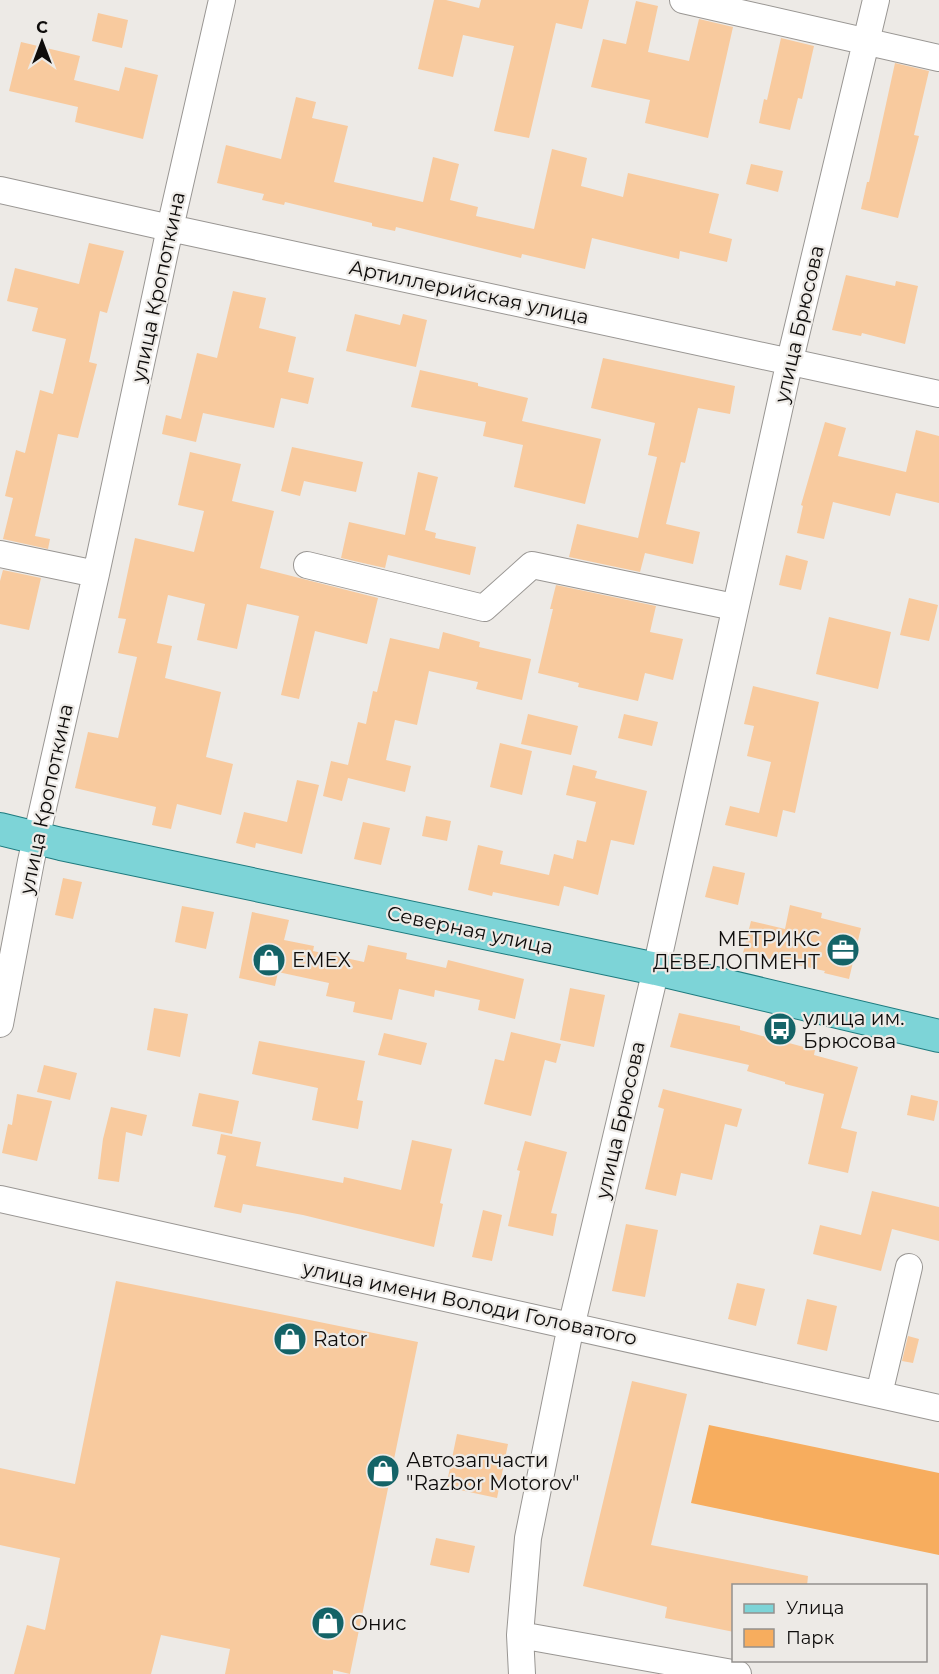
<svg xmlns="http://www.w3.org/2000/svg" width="939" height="1674" font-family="Montserrat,sans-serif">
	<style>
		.green { fill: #f7ad5e }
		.building { fill: #f8ca9e }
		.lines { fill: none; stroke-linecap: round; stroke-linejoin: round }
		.minor-casing { stroke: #999693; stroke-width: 28 }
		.major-casing { stroke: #1e7b7f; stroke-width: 34 }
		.minor { stroke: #fff; stroke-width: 26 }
		.major { stroke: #7dd4d7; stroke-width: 32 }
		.labels { text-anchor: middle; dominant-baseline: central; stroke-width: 4.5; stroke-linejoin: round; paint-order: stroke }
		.street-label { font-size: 20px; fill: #0e0c0b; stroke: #edeae6 }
		.poi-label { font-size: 20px; fill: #0e0c0b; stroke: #edeae6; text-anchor: start }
	</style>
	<rect width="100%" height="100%" fill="#edeae6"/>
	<path class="green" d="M 709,1425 L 939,1473 L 939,1555 L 691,1503 Z"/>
	<path class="building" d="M 434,0 L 446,0 L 479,8 L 481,0 L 589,0 L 582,29 L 556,23 L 529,138 L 494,131 L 514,46 L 463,35 L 453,77 L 418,69 Z
		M 636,1 L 658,6 L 648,52 L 689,61 L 699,19 L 733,27 L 708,138 L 645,123 L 650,100 L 591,87 L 603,39 L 626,44 Z
		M 98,13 L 128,20 L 122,48 L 92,41 Z
		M 781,38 L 814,46 L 802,99 L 798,98 L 790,130 L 759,123 L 764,99 L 767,100 Z
		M 21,42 L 80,56 L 74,80 L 119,91 L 125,67 L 158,75 L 143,139 L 75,122 L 78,107 L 9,91 Z
		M 895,63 L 929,71 L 914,135 L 919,136 L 898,218 L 861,209 L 867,182 L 869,182 Z
		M 296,97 L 316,102 L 312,118 L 348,126 L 334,182 L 423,202 L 433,157 L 459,164 L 450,200 L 478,207 L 476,216 L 534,229 L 552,149 L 587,158 L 581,186 L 623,197 L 628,173 L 719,194 L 709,233 L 732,239 L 727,262 L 680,251 L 679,259 L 592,238 L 585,269 L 522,254 L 521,258 L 396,227 L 395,231 L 372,226 L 372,223 L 285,202 L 284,205 L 262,200 L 264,194 L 217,183 L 226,145 L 281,159 Z
		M 751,164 L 783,171 L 778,192 L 746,184 Z
		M 89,243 L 124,251 L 107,313 L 100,311 L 89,362 L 97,364 L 78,438 L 58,434 L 35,536 L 50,539 L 48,549 L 3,539 L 13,498 L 5,496 L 16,450 L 25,453 L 40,390 L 53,394 L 66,339 L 32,331 L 38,308 L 7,301 L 15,268 L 79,284 Z
		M 846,275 L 895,286 L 896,281 L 918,286 L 905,344 L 862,333 L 861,336 L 832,330 Z
		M 233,291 L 266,298 L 259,328 L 296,337 L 288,372 L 314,378 L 308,404 L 281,398 L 274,428 L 203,413 L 196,442 L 162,434 L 166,415 L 181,419 L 197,353 L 217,358 Z
		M 355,314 L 400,325 L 403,314 L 427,320 L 416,367 L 346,351 Z
		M 603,358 L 735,386 L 730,414 L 698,408 L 685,463 L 681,462 L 666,524 L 700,532 L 693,564 L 645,553 L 640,572 L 569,557 L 577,524 L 638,538 L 657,457 L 648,455 L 655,423 L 591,408 Z
		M 420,370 L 478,383 L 478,386 L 528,398 L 522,421 L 601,439 L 585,504 L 514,487 L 523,445 L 483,436 L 486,422 L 411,407 Z
		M 825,422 L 846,428 L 838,456 L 906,472 L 916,430 L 939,436 L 939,503 L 896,493 L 890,516 L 833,502 L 824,539 L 797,533 L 803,506 L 801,505 Z
		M 292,447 L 363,462 L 356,492 L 304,481 L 300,496 L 281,491 Z
		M 190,452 L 241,464 L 232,501 L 274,511 L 260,568 L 378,598 L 367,644 L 315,631 L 299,699 L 281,695 L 299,616 L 247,604 L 237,649 L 197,640 L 205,604 L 168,595 L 157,643 L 172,646 L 165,678 L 221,692 L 206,757 L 233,764 L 221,815 L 177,804 L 171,829 L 152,825 L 156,807 L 75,788 L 88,732 L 118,738 L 137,657 L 118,653 L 126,619 L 118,618 L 135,538 L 194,552 L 204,511 L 178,505 Z
		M 418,472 L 438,477 L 425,530 L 436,533 L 435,538 L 476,547 L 470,575 L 388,555 L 385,568 L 341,558 L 349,522 L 405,535 Z
		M 786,555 L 808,561 L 801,590 L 779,585 Z
		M 3,570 L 41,578 L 29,630 L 0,624 L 0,581 Z
		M 556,585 L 656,606 L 650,632 L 683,639 L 673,680 L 645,673 L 638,701 L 578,687 L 579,683 L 538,673 L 553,609 L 550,609 Z
		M 909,598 L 938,605 L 929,641 L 900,635 Z
		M 829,617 L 891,632 L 878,689 L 816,674 Z
		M 443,632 L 480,642 L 479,647 L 531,659 L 522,700 L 476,689 L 478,682 L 429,671 L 417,725 L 395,720 L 386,760 L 411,766 L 405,792 L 348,778 L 342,801 L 323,796 L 331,761 L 348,765 L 358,722 L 366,724 L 373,691 L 377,692 L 390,638 L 439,649 Z
		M 753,686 L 819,702 L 795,813 L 783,810 L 777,837 L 725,825 L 730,806 L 759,813 L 771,762 L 747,756 L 754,726 L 744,724 Z
		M 528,714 L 578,726 L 571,755 L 521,744 Z
		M 624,714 L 658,722 L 652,746 L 618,738 Z
		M 500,743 L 532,751 L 522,795 L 490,787 Z
		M 573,765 L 597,771 L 595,778 L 647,791 L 634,845 L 611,840 L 598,895 L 564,886 L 559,906 L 493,892 L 492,896 L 468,890 L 478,845 L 503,851 L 500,864 L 549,875 L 554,854 L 573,859 L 577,840 L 586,842 L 596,802 L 566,795 Z
		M 297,780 L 319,785 L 302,854 L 256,843 L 255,848 L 236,843 L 244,812 L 287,822 Z
		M 426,816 L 451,821 L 447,841 L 422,836 Z
		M 363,822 L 390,828 L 381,865 L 354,859 Z
		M 713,866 L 745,873 L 738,905 L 705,897 Z
		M 63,878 L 82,882 L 73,919 L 55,915 Z
		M 790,905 L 822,913 L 821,918 L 861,928 L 849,979 L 824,973 L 825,971 L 743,953 L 751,921 L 785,929 Z
		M 182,906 L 214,912 L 206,949 L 175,942 Z
		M 252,912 L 289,920 L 284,940 L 314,946 L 313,951 L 364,962 L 368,945 L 407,953 L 406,959 L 446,968 L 448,960 L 524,979 L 515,1019 L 478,1010 L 480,1000 L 435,990 L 434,997 L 399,989 L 392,1020 L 353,1012 L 355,1002 L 326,996 L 329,983 L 278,972 L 275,986 L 239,978 Z
		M 570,988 L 605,995 L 594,1047 L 560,1040 Z
		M 154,1008 L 188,1014 L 180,1057 L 147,1050 Z
		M 679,1013 L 740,1026 L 740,1030 L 815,1050 L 814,1055 L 858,1067 L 841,1128 L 857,1132 L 848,1173 L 808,1164 L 824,1094 L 785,1084 L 785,1082 L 747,1071 L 749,1065 L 670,1047 Z
		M 511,1032 L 561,1044 L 556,1063 L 545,1060 L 531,1116 L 484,1104 L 495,1059 L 504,1061 Z
		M 384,1033 L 427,1043 L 421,1065 L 378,1055 Z
		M 259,1041 L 365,1061 L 357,1100 L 363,1101 L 358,1129 L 312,1120 L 318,1088 L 252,1074 Z
		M 44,1065 L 77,1073 L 70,1100 L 37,1092 Z
		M 663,1089 L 742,1109 L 737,1127 L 725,1124 L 712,1180 L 681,1173 L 676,1196 L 645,1189 L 664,1109 L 658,1107 Z
		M 199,1093 L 239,1101 L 232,1134 L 192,1126 Z
		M 17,1094 L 52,1101 L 37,1161 L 2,1153 L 8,1124 L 12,1125 Z
		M 911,1095 L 938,1101 L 934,1121 L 907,1115 Z
		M 111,1107 L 147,1115 L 142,1136 L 126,1132 L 119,1182 L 98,1179 L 103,1139 Z
		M 221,1134 L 261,1142 L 256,1166 L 343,1183 L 344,1177 L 401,1190 L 412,1140 L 452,1149 L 440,1203 L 443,1204 L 434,1247 L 303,1215 L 243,1204 L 241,1213 L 214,1207 L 226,1156 L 217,1154 Z
		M 525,1141 L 567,1152 L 551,1213 L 557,1214 L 553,1236 L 508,1226 L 520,1171 L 517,1170 Z
		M 872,1191 L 939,1207 L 939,1241 L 892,1229 L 881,1271 L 813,1254 L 820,1225 L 861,1235 Z
		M 483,1210 L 502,1215 L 492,1261 L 472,1257 Z
		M 626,1224 L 658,1230 L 645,1297 L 612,1291 Z
		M 116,1281 L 418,1342 L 350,1674 L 333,1670 L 333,1674 L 225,1674 L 230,1649 L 161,1635 L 151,1674 L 14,1674 L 27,1625 L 45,1630 L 60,1558 L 0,1545 L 0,1468 L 75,1484 Z
		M 737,1283 L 765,1289 L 756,1326 L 728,1319 Z
		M 807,1299 L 837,1306 L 827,1351 L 797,1344 Z
		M 908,1336 L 919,1339 L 913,1363 L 902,1361 Z
		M 632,1381 L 687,1394 L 651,1545 L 808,1576 L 807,1586 L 734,1586 L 734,1632 L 665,1618 L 667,1607 L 583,1586 Z
		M 457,1434 L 508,1444 L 497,1498 L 446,1487 Z
		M 436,1538 L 475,1546 L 469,1573 L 430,1565 Z"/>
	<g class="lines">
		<defs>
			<path id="minor" d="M 683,0 L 939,58
				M 0,190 L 170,228 L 939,394
				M 0,554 L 96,574
				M 307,565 L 484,608 L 532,565 L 734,607
				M 0,1024 L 31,861 L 96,574 L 170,228 L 222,0
				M 0,1199 L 939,1408
				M 879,1394 L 909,1267
				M 520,1635 L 738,1674
				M 522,1674 L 520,1635 L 528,1538 L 568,1340 L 656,969 L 790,360 L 876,0"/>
			<path id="major" d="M 0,829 L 61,844 L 656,969 L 939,1036"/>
		</defs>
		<use href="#minor" class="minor-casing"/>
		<use href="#major" class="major-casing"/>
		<use href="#minor" class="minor"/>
		<use href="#major" class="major"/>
	</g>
	<defs>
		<symbol id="office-disc" viewBox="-11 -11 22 22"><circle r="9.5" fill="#146367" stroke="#edeae6"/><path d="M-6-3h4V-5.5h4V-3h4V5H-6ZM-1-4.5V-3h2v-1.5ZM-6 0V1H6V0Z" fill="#fff"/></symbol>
		<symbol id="shop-disc" viewBox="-11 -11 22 22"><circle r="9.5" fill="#146367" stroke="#edeae6"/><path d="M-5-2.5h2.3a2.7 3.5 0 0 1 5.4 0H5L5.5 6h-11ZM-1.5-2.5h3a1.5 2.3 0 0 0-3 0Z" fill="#fff"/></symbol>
		<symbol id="bus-disc" viewBox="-11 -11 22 22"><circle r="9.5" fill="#146367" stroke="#edeae6"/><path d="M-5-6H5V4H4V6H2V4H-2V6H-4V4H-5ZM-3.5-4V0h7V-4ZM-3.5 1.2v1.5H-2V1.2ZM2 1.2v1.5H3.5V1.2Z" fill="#fff"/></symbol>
	</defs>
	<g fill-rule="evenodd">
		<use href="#office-disc" x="824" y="931" width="38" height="38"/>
		<use href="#shop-disc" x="250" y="941" width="38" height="38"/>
		<use href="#bus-disc" x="761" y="1010" width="38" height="38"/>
		<use href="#shop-disc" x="271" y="1320" width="38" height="38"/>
		<use href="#shop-disc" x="364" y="1452" width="38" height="38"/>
		<use href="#shop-disc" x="309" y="1604" width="38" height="38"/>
	</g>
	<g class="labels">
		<g class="street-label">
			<text transform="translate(158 287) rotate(-78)">улица Кропоткина</text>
			<text transform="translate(469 292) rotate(12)">Артиллерийская улица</text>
			<text transform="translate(799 324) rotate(-77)">улица Брюсова</text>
			<text transform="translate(46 799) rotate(-78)">улица Кропоткина</text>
			<text transform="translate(470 930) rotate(12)">Северная улица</text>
			<text transform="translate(620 1120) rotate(-77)">улица Брюсова</text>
			<text transform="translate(470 1303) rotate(12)">улица имени Володи Головатого</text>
		</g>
		<g class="poi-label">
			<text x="820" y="939" text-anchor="end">МЕТРИКС<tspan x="820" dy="23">ДЕВЕЛОПМЕНТ</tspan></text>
			<text x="292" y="960">EMEX</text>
			<text x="803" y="1018">улица им.<tspan x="803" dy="23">Брюсова</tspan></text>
			<text x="313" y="1339">Rator</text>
			<text x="406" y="1460">Автозапчасти<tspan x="406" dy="23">"Razbor Motorov"</tspan></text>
			<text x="351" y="1623">Онис</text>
		</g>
	</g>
	<rect x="732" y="1584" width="195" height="78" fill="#edeae6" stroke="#94918e" stroke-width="1.5"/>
	<rect x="744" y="1604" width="30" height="9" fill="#7dd4d7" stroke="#94918e" stroke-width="1.5"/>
	<text x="786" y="1614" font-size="18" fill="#0e0c0b">Улица</text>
	<rect x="744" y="1629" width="30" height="18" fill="#f7ad5e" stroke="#94918e" stroke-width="1.5"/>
	<text x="786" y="1644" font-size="18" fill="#0e0c0b">Парк</text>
	<g transform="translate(42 42)" stroke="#edeae6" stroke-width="4.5" paint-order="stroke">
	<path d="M0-4.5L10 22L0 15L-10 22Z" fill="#0e0c0b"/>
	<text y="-9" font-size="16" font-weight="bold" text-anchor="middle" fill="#0e0c0b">С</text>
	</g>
</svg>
